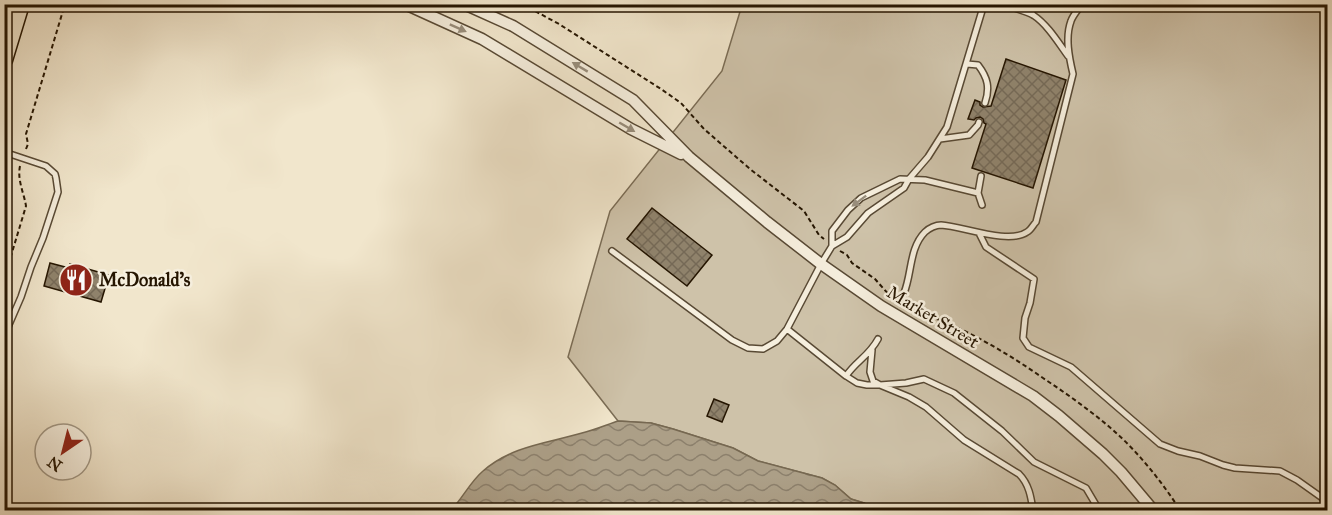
<svg xmlns="http://www.w3.org/2000/svg" width="1332" height="515" font-family="'IM FELL Great Primer',serif">
	<style>
		.grass { fill: #cec2a9; stroke: #7a6c55; stroke-width: 1.5 }
		.water { fill: url(#water-waves); stroke: #766851; stroke-width: 1.5 }
		.building { fill: url(#building-cross-hatch); stroke: #251501; stroke-width: 1.5 }
		.lines { fill: none; stroke-linecap: round; stroke-linejoin: round }
		.lane-casing { stroke: #584934; stroke-width: 8 }
		.street-casing { stroke: #584934; stroke-width: 13 }
		.primary-casing { stroke: #251501; stroke-width: 19 }
		.path { stroke: #251501; stroke-width: 2; stroke-dasharray: 4.5 3; stroke-linecap: butt }
		.lane { stroke: #f6efde; stroke-width: 5 }
		.street { stroke: #f6efde; stroke-width: 10 }
		.primary { stroke: #f1e6cc; stroke-width: 16 }
		.oneway { fill: #988d7b }
		.labels { text-anchor: middle; dominant-baseline: central; stroke-width: 5; stroke-linejoin: round; paint-order: stroke }
		.poi-label { font-size: 18px; font-weight: bold; fill: #251501; stroke: #f6efde; text-anchor: start }
		.street-label { font-size: 18px; fill: #251501; stroke: #f6efde }
	</style>
	<defs>
		<pattern id="water-waves" width="16" height="10" patternUnits="userSpaceOnUse" patternTransform="scale(1.5)"><rect width="16" height="10" fill="#ac9f87"/><path d="M0 5q4-4 8 0t8 0" fill="none" stroke="#8c806c"/></pattern>
		<pattern id="building-cross-hatch" width="8" height="8" patternUnits="userSpaceOnUse" patternTransform="scale(1.5)"><rect width="8" height="8" fill="#8f826b"/><path d="M0 0l8 8M0 8l8-8" fill="none" stroke="#756956"/></pattern>
	</defs>
	<rect width="100%" height="100%" fill="#f1e6cc"/>
	<filter id="stains"><feTurbulence type="fractalNoise" baseFrequency=".00333" numOctaves="4"/><feColorMatrix values="0 0 0 0 .2 0 0 0 0 .09 0 0 0 0 .02 0 0 0 .5 -.17"/></filter>
	<radialGradient id="worn" r=".72"><stop offset=".6" stop-color="#630" stop-opacity="0"/><stop offset="1" stop-color="#630" stop-opacity=".3"/></radialGradient>
	<path class="grass" d="M 742,5 L 1327,5 L 1327,510 L 878,510 L 864,503 L 851,499 L 835,485 L 822,478 L 758,461 L 733,448 L 673,429 L 651,423 L 618,421 L 568,357 L 610,211 L 722,71 Z"/>
	<path class="water" d="M 618,421 L 651,423 L 673,429 L 733,448 L 758,461 L 822,478 L 835,485 L 851,499 L 864,503 L 878,510 L 451,510 C 463,498 470,482 483,471 C 511,446 548,443 582,433 C 594,430 606,425 618,421 Z"/>
	<path class="building" d="M 1006,59 L 1066,80 L 1033,188 L 972,168 L 986,124 L 984,123 L 983,119 L 980,117 L 976,118 L 974,120 L 968,119 L 975,100 L 980,102 L 980,105 L 983,107 L 991,106 Z
		M 652,208 L 712,255 L 687,286 L 627,239 Z
		M 50,263 L 69,268 L 70,264 L 109,275 L 101,302 L 44,286 Z
		M 714,399 L 729,405 L 722,422 L 707,416 Z"/>
	<g class="lines">
		<defs>
			<path id="lane" d="M 1005,4 C 1014,9 1024,10 1033,15 C 1047,24 1058,42 1068,56
				M 1026,4 L 1033,15
				M 967,64 L 978,65 C 988,78 990,88 985,103
				M 940,139 L 969,135 L 978,125 L 979,122
				M 4,152 L 46,166 L 55,174 L 56,178 L 58,192 L 43,238 L 31,267 L 21,297 L 8,327 L 4,331
				M 978,193 L 981,176
				M 979,233 L 986,247 L 1034,279 L 1030,303 L 1025,318 L 1023,338 L 1029,347 L 1071,367 L 1160,444 L 1178,451 L 1200,456 L 1223,465 L 1235,468 L 1280,471 L 1297,480 L 1328,502
				M 832,246 L 832,231 L 848,210 L 861,198 L 900,179 L 925,180 L 978,193 L 982,205
				M 612,251 L 732,340 L 748,348 L 763,349 L 777,341 L 787,329 L 821,264 L 832,246 L 847,237 L 868,213 L 904,188 L 909,179 L 928,157 L 947,127 L 984,4
				M 904,293 C 912,274 909,248 925,232 C 929,228 936,225 941,225 C 962,226 1009,245 1027,232 C 1031,230 1033,225 1036,222 L 1073,74 C 1069,57 1065,37 1071,21 C 1073,15 1078,10 1082,4
				M 787,329 L 846,376
				M 878,339 C 869,356 856,361 846,376 L 857,383 L 867,385 L 880,385 L 909,397 L 926,407 L 964,440 L 1019,474 C 1029,484 1031,497 1033,510
				M 872,350 L 870,372 L 873,381 L 880,385 L 906,383 L 924,379 L 954,393 L 1002,431 L 1034,462 L 1086,488 L 1099,510"/>
			<path id="street" d="M 405,4 L 482,39 L 631,129 L 681,154
				M 464,4 L 513,26 L 633,100 L 689,157 L 767,222 L 821,264 L 881,306 L 1033,396 L 1059,416 L 1103,454 L 1121,472 L 1153,510"/>
			<path id="primary" d="M 4,60 L 21,4"/>
		</defs>
		<use href="#lane" class="lane-casing"/>
		<use href="#street" class="street-casing"/>
		<use href="#primary" class="primary-casing"/>
		<path class="path" d="M 522,4 L 559,24 L 661,89 L 681,103 L 704,129 L 750,169 L 804,211 L 819,235 L 824,239
			M 26,149 L 28,144 L 26,134 L 65,4
			M 840,251 L 847,255 L 852,263 L 875,279 L 891,297
			M 4,279 L 26,206 C 24,193 17,180 20,166
			M 922,315 C 930,318 940,319 948,323 C 981,338 1013,357 1043,378 C 1067,394 1091,411 1113,430 C 1139,453 1162,482 1180,510"/>
		<use href="#lane" class="lane"/>
		<use href="#street" class="street"/>
		<use href="#primary" class="primary"/>
	</g>
	<defs><path id="oneway-solid" d="M-6-.8H1V-3.2L6.5 0L1 3.2V.8H-6Z" transform="scale(1.5)"/></defs>
	<g class="oneway">
		<use href="#oneway-solid" transform="translate(458 28) rotate(24)"/>
		<use href="#oneway-solid" transform="translate(580 67) rotate(-149)"/>
		<use href="#oneway-solid" transform="translate(627 127) rotate(30)"/>
		<use href="#oneway-solid" transform="translate(859 201) rotate(143)"/>
	</g>
	<defs>
		<symbol id="restaurant-disc" viewBox="-11 -11 22 22"><circle r="9.5" fill="#8f2418" stroke="#f6efde"/><path d="M-5-6h1v4h1v-4h1v4h1v-4h1v5L-1.5 .5V6h-2V.5L-5-1ZM5-6V6H3V1.5H1.5Q1.5-4 5-6Z" fill="#fff"/></symbol>
	</defs>
	<g fill-rule="evenodd">
		<use href="#restaurant-disc" x="57" y="261" width="38" height="38"/>
	</g>
	<g class="labels">
		<g class="poi-label">
			<text x="99" y="280">McDonald's</text>
		</g>
		<g class="street-label">
			<text transform="translate(933 317) rotate(31)">Market Street</text>
		</g>
	</g>
	<rect width="1332" height="515" fill="none" stroke="#f1e6cc" stroke-width="24"/>
	<rect x="6" y="6" width="1320" height="503" fill="none" stroke="#251501" stroke-width="3"/>
	<rect x="12" y="12" width="1308" height="491" fill="none" stroke="#251501" stroke-width="1.5"/>
	<g transform="translate(63 452) rotate(215)"><circle r="28" fill="#f6efde" stroke="#a29886" stroke-width="1.5"/>
	<path d="M0-4.5L10 22L0 15L-10 22Z" fill="#8f2418"/>
	<text y="-9" font-size="16" font-weight="bold" text-anchor="middle" fill="#251501">N</text>
	</g>
	<rect width="100%" height="100%" filter="url(#stains)"/>
	<rect width="100%" height="100%" fill="url(#worn)"/>
</svg>
